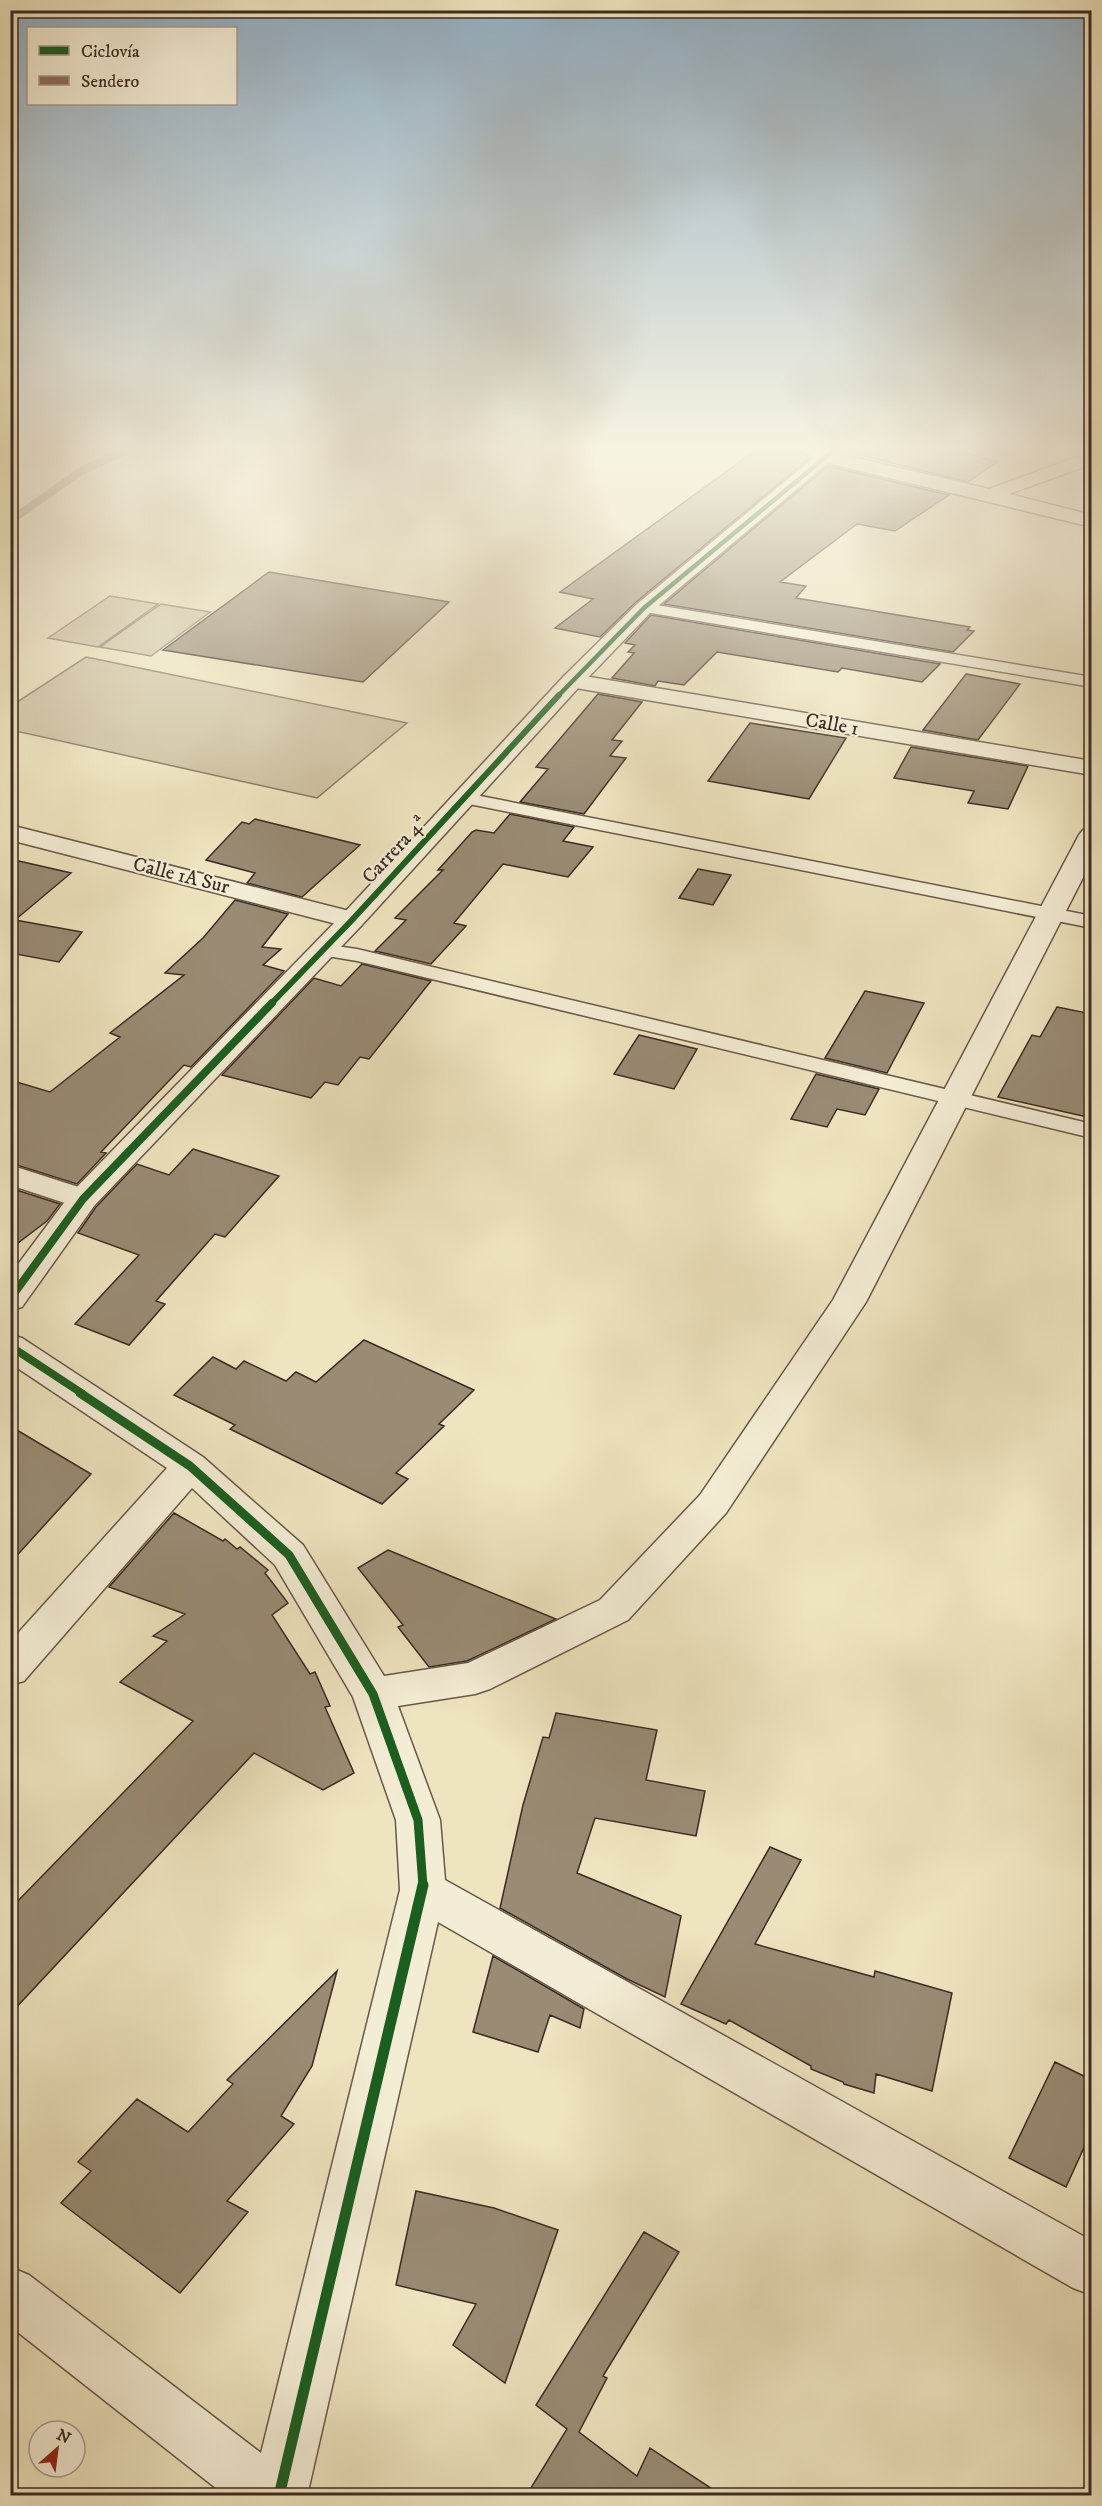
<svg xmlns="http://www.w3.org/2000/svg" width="1102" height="2506" font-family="'IM FELL DW Pica',serif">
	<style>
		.green { fill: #d0c4a4; stroke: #867763; stroke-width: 1.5 }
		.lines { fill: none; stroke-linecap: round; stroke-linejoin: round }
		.stream { stroke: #827460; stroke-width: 8 }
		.building { fill: #998b74; stroke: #3c2a22; stroke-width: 1.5 }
		.service-casing { stroke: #685849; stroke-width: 3 }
		.minor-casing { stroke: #685849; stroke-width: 3 }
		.tertiary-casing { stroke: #685849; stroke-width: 3 }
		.service { fill: #f4edd5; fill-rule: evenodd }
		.minor { fill: #f4edd5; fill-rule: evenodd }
		.tertiary { fill: #f4edd5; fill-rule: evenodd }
		.quiet { stroke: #8d6e63; stroke-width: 4; stroke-dasharray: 8 4; stroke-linecap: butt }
		.cycleway-far4-casing { stroke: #f4edd5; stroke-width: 7 }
		.cycleway-far3-casing { stroke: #f4edd5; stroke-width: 9 }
		.cycleway-far2-casing { stroke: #f4edd5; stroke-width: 11 }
		.cycleway-far1-casing { stroke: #f4edd5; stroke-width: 13 }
		.cycleway-casing { stroke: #f4edd5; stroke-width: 15 }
		.cycleway-far4 { stroke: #1b5e20; stroke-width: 4.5 }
		.cycleway-far3 { stroke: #1b5e20; stroke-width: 6 }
		.cycleway-far2 { stroke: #1b5e20; stroke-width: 8 }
		.cycleway-far1 { stroke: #1b5e20; stroke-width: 9 }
		.cycleway { stroke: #1b5e20; stroke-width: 11 }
		.labels { text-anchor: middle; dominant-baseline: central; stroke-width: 4.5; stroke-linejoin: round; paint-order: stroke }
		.far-street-label { font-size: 20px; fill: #3c2a22; stroke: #f4edd5 }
	</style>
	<rect width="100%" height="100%" fill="#eee4bf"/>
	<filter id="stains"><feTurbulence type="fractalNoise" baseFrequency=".00333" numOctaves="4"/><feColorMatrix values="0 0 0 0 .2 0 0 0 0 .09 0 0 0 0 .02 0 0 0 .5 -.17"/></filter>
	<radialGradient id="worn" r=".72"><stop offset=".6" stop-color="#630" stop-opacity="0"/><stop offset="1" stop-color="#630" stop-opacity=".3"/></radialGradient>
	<path class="green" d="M 110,596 L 158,604 L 98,647 L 48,638 Z
		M 161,604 L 210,612 L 151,656 L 100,647 Z
		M 86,657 L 407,723 L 317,798 L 11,730 L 11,706 Z"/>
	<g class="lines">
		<path class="stream" d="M 10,521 L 81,471 L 125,451"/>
	</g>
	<path class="building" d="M 755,451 L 801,451 L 810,458 L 636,602 L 600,637 L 555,628 L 593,599 L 560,592 Z
		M 844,451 L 960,451 L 997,462 L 968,482 Z
		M 828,466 L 949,495 L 895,531 L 857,524 L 780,582 L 806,586 L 796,598 L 970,627 L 967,630 L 974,631 L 953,652 L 664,604 Z
		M 269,572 L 449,602 L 363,682 L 163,650 Z
		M 651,615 L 940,664 L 922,682 L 842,668 L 838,672 L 717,652 L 684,685 L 658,681 L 655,686 L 612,678 L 634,653 L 628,652 L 635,645 L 625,643 Z
		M 966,674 L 1020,684 L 978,740 L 923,730 Z
		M 598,694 L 642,702 L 612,740 L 622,741 L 610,756 L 626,758 L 584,814 L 520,802 L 548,769 L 536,767 Z
		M 750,723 L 846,738 L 809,799 L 708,781 Z
		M 911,747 L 966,756 L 1028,766 L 1008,809 L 968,803 L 974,791 L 894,778 Z
		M 510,814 L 574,827 L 563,841 L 593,847 L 568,877 L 503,864 L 454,923 L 466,926 L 431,964 L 375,951 L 406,920 L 395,918 L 443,870 L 438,870 L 472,832 L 476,830 L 494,833 Z
		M 255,819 L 360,845 L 302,897 L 247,883 L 255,873 L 206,860 L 242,822 L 249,824 Z
		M 10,859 L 71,873 L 15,920 L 82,932 L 59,962 L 10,953 Z
		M 698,869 L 731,875 L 713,905 L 679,898 Z
		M 235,900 L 288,914 L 262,947 L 281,949 L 263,965 L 284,971 L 191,1067 L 184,1065 L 101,1152 L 106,1153 L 77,1184 L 10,1163 L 10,1080 L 50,1092 L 120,1037 L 110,1033 L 184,975 L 165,973 L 203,938 Z
		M 362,964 L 431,981 L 369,1059 L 360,1057 L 338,1085 L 325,1082 L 311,1098 L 222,1075 L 314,978 L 341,986 Z
		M 865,991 L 924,1003 L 887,1073 L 825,1058 Z
		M 1057,1007 L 1092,1014 L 1092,1118 L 998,1097 L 1032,1035 L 1040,1037 Z
		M 639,1035 L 697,1049 L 674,1089 L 614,1074 Z
		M 816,1074 L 879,1089 L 865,1115 L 837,1109 L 827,1127 L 791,1119 Z
		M 193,1149 L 279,1176 L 225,1237 L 215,1234 L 156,1301 L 165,1304 L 129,1345 L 75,1324 L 139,1255 L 78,1233 L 96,1207 L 137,1164 L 169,1175 Z
		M 10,1188 L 60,1204 L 47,1221 L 10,1249 Z
		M 364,1340 L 474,1390 L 439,1424 L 444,1426 L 396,1473 L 408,1479 L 382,1504 L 230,1429 L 235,1425 L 174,1395 L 213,1357 L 236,1369 L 244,1361 L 286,1381 L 296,1372 L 316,1382 Z
		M 10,1426 L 91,1474 L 10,1563 Z
		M 174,1513 L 223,1541 L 225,1539 L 237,1549 L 240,1547 L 268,1570 L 265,1573 L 288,1603 L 272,1615 L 310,1674 L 315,1672 L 330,1706 L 325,1707 L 354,1773 L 323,1790 L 254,1753 L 10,2014 L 10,1909 L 193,1721 L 120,1682 L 167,1641 L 153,1636 L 185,1614 L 109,1587 Z
		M 388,1550 L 458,1579 L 556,1619 L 467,1661 L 429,1667 L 398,1627 L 403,1625 L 358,1568 Z
		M 556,1713 L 657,1730 L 646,1780 L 705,1791 L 696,1836 L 595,1818 L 577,1873 L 681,1916 L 665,1997 L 627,1979 L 500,1908 L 523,1805 L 543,1737 L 549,1738 Z
		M 770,1847 L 801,1860 L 755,1944 L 874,1977 L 875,1971 L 952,1993 L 932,2091 L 876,2074 L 874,2093 L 844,2084 L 843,2082 L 811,2069 L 811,2066 L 729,2020 L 726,2024 L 681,2004 Z
		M 493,1956 L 584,2009 L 580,2028 L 550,2015 L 538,2052 L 473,2032 Z
		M 337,1971 L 312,2066 L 281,2116 L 294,2124 L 227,2201 L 248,2212 L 180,2293 L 61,2203 L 91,2171 L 78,2162 L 137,2099 L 188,2132 L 233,2084 L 227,2080 Z
		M 1055,2062 L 1092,2080 L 1092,2130 L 1066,2187 L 1009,2158 Z
		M 416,2191 L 494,2208 L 558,2230 L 505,2383 L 453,2345 L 476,2304 L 396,2285 Z
		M 644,2232 L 679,2252 L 603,2376 L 607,2378 L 579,2432 L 637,2476 L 650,2448 L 723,2496 L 526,2496 L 567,2429 L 536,2405 Z"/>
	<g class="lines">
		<defs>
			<path id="service" d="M 644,603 L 1092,677 L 1092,687 L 639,611 L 636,608 L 639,605 Z
				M 465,793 L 1092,916 L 1092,928 L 459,802 L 456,798 L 459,794 Z
				M 322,944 L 357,949 L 1092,1124 L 1092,1138 L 357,961 L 315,954 L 312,950 L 315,946 Z"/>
			<path id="minor" d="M 803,451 L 827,451 L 989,489 L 1077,457 L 1089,457 L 1092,460 L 1089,465 L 1009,494 L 1092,515 L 1092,527 L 819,461 Z
				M 572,674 L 1092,761 L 1092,775 L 564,686 L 561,681 L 564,676 Z
				M 10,825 L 361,914 L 365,920 L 361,926 L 352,928 L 10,840 Z
				M 1092,828 L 1092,860 L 866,1302 L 726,1513 L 628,1620 L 490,1689 L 475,1694 L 398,1706 L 440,1820 L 445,1880 L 1092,2241 L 1092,2295 L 1073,2288 L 438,1922 L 307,2496 L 226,2496 L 10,2326 L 10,2267 L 29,2275 L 261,2453 L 400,1890 L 396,1820 L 353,1697 L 275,1565 L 192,1488 L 24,1681 L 10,1685 L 10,1642 L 167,1468 L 10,1363 L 10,1335 L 22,1338 L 203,1457 L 303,1545 L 384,1676 L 468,1663 L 600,1600 L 700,1495 L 833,1300 L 1079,835 L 1083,830 Z
				M 10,1165 L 94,1192 L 99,1199 L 94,1206 L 83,1209 L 10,1185 Z"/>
			<path id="tertiary" d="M 822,451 L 842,451 L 651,612 L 580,686 L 361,926 L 94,1206 L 22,1307 L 10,1310 L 10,1275 L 72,1192 L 343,914 L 564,676 L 637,604 Z"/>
		</defs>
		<use href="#service" class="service-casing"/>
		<use href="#minor" class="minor-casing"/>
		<use href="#tertiary" class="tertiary-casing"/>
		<use href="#service" class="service"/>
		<use href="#minor" class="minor"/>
		<use href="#tertiary" class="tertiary"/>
		<path class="quiet" d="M 1083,461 L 1092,457"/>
		<defs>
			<path id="cycleway-far4" d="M 558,696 L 644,608 L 833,451"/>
			<path id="cycleway-far3" d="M 270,1005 L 352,920 L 559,695"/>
			<path id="cycleway-far2" d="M 10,1299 L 83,1199 L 272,1003
				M 10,1346 L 83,1394"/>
			<path id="cycleway-far1" d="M 80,1393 L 190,1466 L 289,1555 L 373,1694 L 418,1820 L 423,1886"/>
			<path id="cycleway" d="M 279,2496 L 423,1885"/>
		</defs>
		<use href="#cycleway-far4" class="cycleway-far4-casing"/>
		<use href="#cycleway-far3" class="cycleway-far3-casing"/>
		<use href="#cycleway-far2" class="cycleway-far2-casing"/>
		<use href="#cycleway-far1" class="cycleway-far1-casing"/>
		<use href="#cycleway" class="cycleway-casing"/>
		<use href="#cycleway-far4" class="cycleway-far4"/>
		<use href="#cycleway-far3" class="cycleway-far3"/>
		<use href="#cycleway-far2" class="cycleway-far2"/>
		<use href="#cycleway-far1" class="cycleway-far1"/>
		<use href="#cycleway" class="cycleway"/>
	</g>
	<linearGradient id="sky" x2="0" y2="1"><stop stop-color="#92aec2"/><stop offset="0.56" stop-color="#f7f3e2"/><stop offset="1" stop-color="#f7f3e2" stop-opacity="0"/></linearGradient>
	<rect width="1102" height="802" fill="url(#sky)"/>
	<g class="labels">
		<g class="far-street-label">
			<text transform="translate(832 725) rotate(10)">Calle 1</text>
			<text transform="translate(395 850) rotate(-47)">Carrera 4ª</text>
			<text transform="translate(181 876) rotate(14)">Calle 1A Sur</text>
		</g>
	</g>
	<rect width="1102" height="2506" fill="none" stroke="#eee4bf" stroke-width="36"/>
	<rect x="12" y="12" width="1078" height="2482" fill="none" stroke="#3c2a22" stroke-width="3"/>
	<rect x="18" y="18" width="1066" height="2470" fill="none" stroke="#3c2a22" stroke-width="1.5"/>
	<rect x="27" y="27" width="210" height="78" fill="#f4edd5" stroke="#aa9f8d" stroke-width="1.5"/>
	<rect x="39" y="46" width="30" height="9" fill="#1b5e20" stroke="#aa9f8d" stroke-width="1.5"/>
	<text x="81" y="57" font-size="18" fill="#3c2a22">Ciclovía</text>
	<rect x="39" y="76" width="30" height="9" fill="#8d6e63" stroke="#aa9f8d" stroke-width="1.5"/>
	<text x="81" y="87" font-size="18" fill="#3c2a22">Sendero</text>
	<g transform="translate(57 2449) rotate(28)"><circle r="28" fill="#f4edd5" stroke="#aa9f8d" stroke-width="1.5"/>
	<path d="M0-4.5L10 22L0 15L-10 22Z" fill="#8f2418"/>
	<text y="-9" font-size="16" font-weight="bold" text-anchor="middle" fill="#3c2a22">N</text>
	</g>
	<rect width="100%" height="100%" filter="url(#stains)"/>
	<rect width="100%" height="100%" fill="url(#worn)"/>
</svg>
